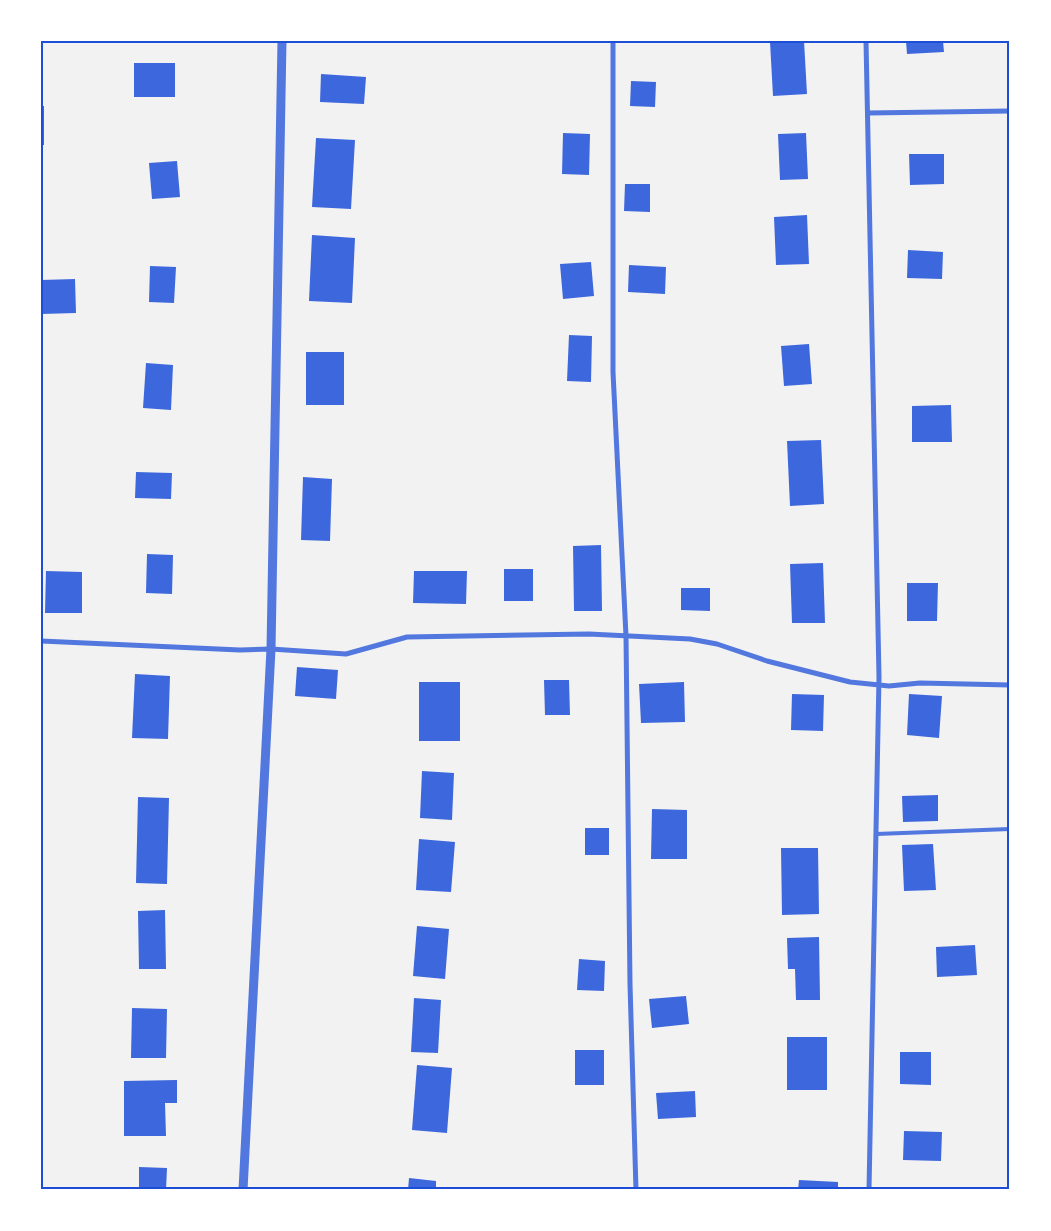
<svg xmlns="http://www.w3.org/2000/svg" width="1051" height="1231" font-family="'Noto Sans',sans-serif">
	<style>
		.building { fill: #3d67dc }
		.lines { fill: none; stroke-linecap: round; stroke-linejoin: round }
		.service { stroke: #5277de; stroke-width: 4 }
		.minor { stroke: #5277de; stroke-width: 5 }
		.tertiary { stroke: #5277de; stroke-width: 9 }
		.neatline { fill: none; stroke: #1d4ed8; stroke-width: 2 }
	</style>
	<rect width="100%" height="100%" fill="#f2f2f2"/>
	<path class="building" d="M 804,41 L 807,94 L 773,96 L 770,42 Z
		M 906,41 L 943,41 L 944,52 L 907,54 Z
		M 134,63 L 175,63 L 175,97 L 134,97 Z
		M 321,74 L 366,77 L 364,104 L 320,102 Z
		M 631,81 L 656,82 L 655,107 L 630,106 Z
		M 41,106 L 44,106 L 44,145 L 41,145 Z
		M 1007,127 L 1010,127 L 1010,171 L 1007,171 Z
		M 563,133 L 590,134 L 589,175 L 562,174 Z
		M 806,133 L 808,179 L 780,180 L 778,134 Z
		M 316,138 L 355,140 L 351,209 L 312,207 Z
		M 909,154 L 944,154 L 944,184 L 910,185 Z
		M 177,161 L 180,197 L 152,199 L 149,163 Z
		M 625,184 L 650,184 L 650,212 L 624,211 Z
		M 807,215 L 809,264 L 776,265 L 774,217 Z
		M 312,235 L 355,238 L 352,303 L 309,301 Z
		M 908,250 L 943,252 L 942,279 L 907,278 Z
		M 591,262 L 594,296 L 563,299 L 560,264 Z
		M 629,265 L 666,267 L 665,294 L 628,292 Z
		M 150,266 L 176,267 L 174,303 L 149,302 Z
		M 75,279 L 76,313 L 41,314 L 41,280 Z
		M 569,335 L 592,336 L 591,382 L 567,381 Z
		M 809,344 L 812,384 L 784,386 L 781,346 Z
		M 306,352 L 344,352 L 344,405 L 306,405 Z
		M 146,363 L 173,365 L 171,410 L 143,408 Z
		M 951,405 L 952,442 L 912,442 L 912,406 Z
		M 821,440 L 824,504 L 790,506 L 787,441 Z
		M 136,472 L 172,473 L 171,499 L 135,498 Z
		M 303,477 L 332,479 L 330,541 L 301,540 Z
		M 601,545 L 602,611 L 574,611 L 573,546 Z
		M 147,554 L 173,555 L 172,594 L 146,593 Z
		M 823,563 L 825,623 L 792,623 L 790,564 Z
		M 504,569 L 533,569 L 533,601 L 504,601 Z
		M 46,571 L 82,572 L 82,613 L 45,613 Z
		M 414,571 L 467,571 L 466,604 L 413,603 Z
		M 907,583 L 938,583 L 937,621 L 907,621 Z
		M 681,588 L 710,588 L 710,611 L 681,610 Z
		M 297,667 L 338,670 L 336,699 L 295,696 Z
		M 135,674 L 170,676 L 168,739 L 132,738 Z
		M 544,680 L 569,680 L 570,715 L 545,715 Z
		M 419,682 L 460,682 L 460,741 L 419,741 Z
		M 684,682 L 685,722 L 641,723 L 639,684 Z
		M 792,694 L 824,695 L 823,731 L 791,730 Z
		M 909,694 L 942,696 L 939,738 L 907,735 Z
		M 422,771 L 454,773 L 452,820 L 420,818 Z
		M 938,795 L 938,821 L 903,822 L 902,796 Z
		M 138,797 L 169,798 L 167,884 L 136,883 Z
		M 652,809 L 687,810 L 687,859 L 651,859 Z
		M 585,828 L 609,828 L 609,855 L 585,855 Z
		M 419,839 L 455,842 L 451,892 L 416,890 Z
		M 933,844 L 936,890 L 904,891 L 902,845 Z
		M 781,848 L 818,848 L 819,914 L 782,915 Z
		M 165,910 L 166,969 L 139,969 L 138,911 Z
		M 417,926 L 449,929 L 445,979 L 413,976 Z
		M 819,937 L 820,1000 L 796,1000 L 795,969 L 788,969 L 787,938 Z
		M 975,945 L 977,975 L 937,977 L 936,947 Z
		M 579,959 L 605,961 L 604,991 L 577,990 Z
		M 686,996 L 689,1024 L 652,1028 L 649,999 Z
		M 414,998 L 441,1000 L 438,1053 L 411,1052 Z
		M 132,1008 L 167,1009 L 166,1058 L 131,1058 Z
		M 787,1037 L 827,1037 L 827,1090 L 787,1090 Z
		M 575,1050 L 604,1050 L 604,1085 L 575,1085 Z
		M 900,1052 L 931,1052 L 931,1085 L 900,1084 Z
		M 417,1065 L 452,1068 L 447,1133 L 412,1130 Z
		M 177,1080 L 177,1103 L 165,1103 L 166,1136 L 124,1136 L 124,1081 Z
		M 695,1091 L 696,1117 L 658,1119 L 656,1093 Z
		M 904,1131 L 942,1132 L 941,1161 L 903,1160 Z
		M 139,1167 L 167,1168 L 166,1190 L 139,1190 Z
		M 409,1178 L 436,1181 L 436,1190 L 408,1190 Z
		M 799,1180 L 838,1182 L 838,1190 L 798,1190 Z"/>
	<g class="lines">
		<path class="service" d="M 876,834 L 1010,829"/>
		<path class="minor" d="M 613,41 L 613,372 L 626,636 L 630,984 L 636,1190
			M 866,41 L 879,677 L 869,1190
			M 868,113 L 1010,111
			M 41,641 L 240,650 L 271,649 L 346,654 L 407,637 L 589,634 L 690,639 L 717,644 L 767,661 L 850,682 L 889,686 L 920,683 L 1010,685"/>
		<path class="tertiary" d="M 243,1190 L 271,649 L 282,41"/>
	</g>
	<rect width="1051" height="1231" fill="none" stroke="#ffffff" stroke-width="85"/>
	<rect x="42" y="42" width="966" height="1146" class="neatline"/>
</svg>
